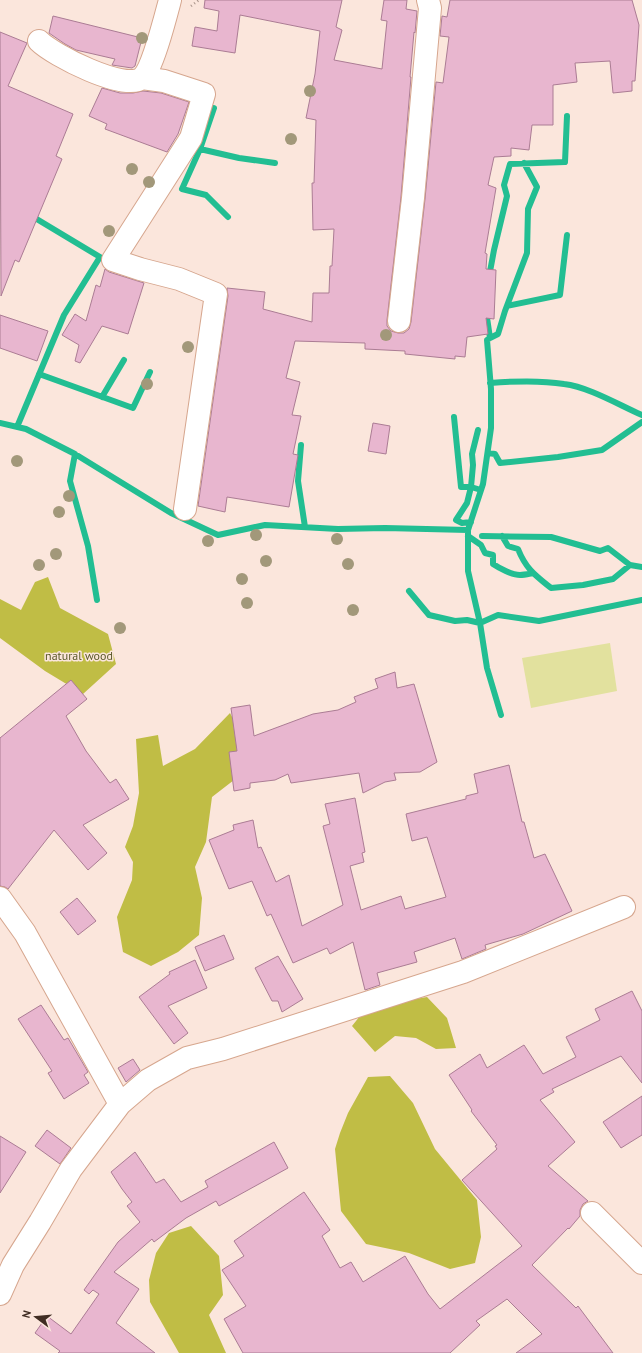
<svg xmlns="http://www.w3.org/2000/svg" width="642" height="1353" font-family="'PT Sans',sans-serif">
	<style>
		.green { fill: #e2e19e }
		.forest { fill: #c0bd45 }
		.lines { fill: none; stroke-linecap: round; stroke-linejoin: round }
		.stream { stroke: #22be92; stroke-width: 6 }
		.building { fill: #e8b6cf; stroke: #ab7c94 }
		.minor-casing { stroke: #d6a68e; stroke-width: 24 }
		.path { stroke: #a79389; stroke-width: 2.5; stroke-dasharray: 1 3; stroke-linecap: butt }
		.minor { stroke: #fff; stroke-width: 22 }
		.tree { fill: #a2987a }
		.labels { text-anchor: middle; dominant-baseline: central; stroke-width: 3; stroke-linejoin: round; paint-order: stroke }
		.park-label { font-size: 12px; fill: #5a592a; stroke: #fbe6dc }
	</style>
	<rect width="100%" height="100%" fill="#fbe6dc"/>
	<path class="green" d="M 610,643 L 617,691 L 531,708 L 522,658 Z"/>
	<path class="forest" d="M 48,577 L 60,608 L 108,634 L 116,664 L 83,694 L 45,671 L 0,638 L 0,599 L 21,610 L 35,582 Z
		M 230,713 L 242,736 L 234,780 L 212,797 L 206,842 L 195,867 L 202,898 L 199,935 L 178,952 L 151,966 L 123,952 L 117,917 L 132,880 L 133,862 L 125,847 L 133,826 L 139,793 L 136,739 L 158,735 L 163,766 L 195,749 Z
		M 427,997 L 447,1018 L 456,1048 L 436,1049 L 416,1038 L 395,1036 L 375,1052 L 352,1026 L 360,1016 L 397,1002 Z
		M 390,1076 L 413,1103 L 435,1149 L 477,1200 L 481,1237 L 475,1263 L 450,1269 L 409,1253 L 366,1244 L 341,1211 L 335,1149 L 340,1133 L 348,1113 L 368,1077 Z
		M 191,1226 L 219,1256 L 223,1295 L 209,1315 L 226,1353 L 179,1353 L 150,1302 L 149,1280 L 156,1253 L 169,1233 Z"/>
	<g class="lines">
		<path class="stream" d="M 214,108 L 200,149 L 182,189 L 206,195 L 228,217
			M 200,149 L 239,158 L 275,163
			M 489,277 L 494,250 L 507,196 L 504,185 L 510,164 L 565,162 L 567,116
			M 507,306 L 560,295 L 567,235
			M 490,338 L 498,334 L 505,311 L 527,253 L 528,209 L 537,187 L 524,163
			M 39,374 L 133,408 L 150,372
			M 490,383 C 515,381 540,380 564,384 C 589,387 619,405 642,415
			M 102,397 L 124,360
			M 454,417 L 461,487 L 471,487 L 481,490
			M 0,423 L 26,429 L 75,454 L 171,513 L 218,535 L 265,525 L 338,529 L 385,528 L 468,530 L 468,571 L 480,623 L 498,615 L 539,621 L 642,600
			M 17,427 L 64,315 L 100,257 L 30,215
			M 301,445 L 298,481 L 305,527
			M 488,453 L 495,454 L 500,463 L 558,457 L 602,450 L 642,422
			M 75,454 L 70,481 L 88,546 L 97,600
			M 471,522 L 462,523 L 456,520 L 467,503 L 471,487 L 473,465 L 472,454 L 478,430
			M 468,530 L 483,484 L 491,428 L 491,389 L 487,340 L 490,338 L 486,311
			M 468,536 L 481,545 L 485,553 L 493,555 L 493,564 C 499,568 512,575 520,575 C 524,575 528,574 533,573
			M 482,536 L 551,537 L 600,551 L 608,548 L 630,565 L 642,567
			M 502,536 L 508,546 L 518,549 C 526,569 535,575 551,588 L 583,585 L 613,579 L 630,565
			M 409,591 L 429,615 L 455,621 L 467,620 L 480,623 L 487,668 L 501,715"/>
	</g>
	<path class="building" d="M 205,0 L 342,0 L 336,27 L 342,30 L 334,60 L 382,69 L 387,21 L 381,20 L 384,0 L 407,0 L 406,9 L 417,11 L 415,33 L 414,32 L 410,77 L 411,77 L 401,197 L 387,320 L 387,326 L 391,331 L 398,333 L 404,333 L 409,329 L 411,322 L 425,199 L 436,82 L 443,83 L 449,37 L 440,36 L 442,16 L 447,17 L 450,0 L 632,0 L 639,25 L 635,81 L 632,81 L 632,91 L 613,93 L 610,61 L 575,63 L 577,82 L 553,85 L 553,125 L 532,125 L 529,150 L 511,148 L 511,156 L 494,157 L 488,185 L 496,188 L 485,253 L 487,254 L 486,269 L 496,270 L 494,319 L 486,318 L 488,334 L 467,337 L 465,357 L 455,356 L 455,359 L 405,354 L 405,351 L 365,349 L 365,343 L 295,341 L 286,378 L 300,382 L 292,415 L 301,416 L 293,454 L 298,455 L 289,507 L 227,497 L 225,512 L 198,506 L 228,296 L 227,288 L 265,292 L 263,309 L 312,322 L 313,293 L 329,293 L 330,266 L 332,266 L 334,229 L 313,230 L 312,183 L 314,183 L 316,120 L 306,118 L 315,74 L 320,31 L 240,15 L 235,53 L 192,46 L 195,27 L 217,31 L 219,11 L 204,8 Z
		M 53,16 L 142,38 L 135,66 L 132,68 L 112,65 L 115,59 L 76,50 L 65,44 L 49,33 Z
		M 0,32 L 27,43 L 8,86 L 73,114 L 56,156 L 62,159 L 19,262 L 15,260 L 1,296 Z
		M 102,88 L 120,93 L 133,93 L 143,91 L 161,93 L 189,102 L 178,134 L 167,152 L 105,129 L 107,124 L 89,116 Z
		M 105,269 L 109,272 L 144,283 L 128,334 L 102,326 L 80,363 L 75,361 L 79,345 L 62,335 L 75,314 L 86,321 L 96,285 L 100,287 Z
		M 0,315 L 48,331 L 37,361 L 0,348 Z
		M 373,423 L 390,426 L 386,454 L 368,451 Z
		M 395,672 L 397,688 L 414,684 L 437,762 L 420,772 L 394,773 L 396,780 L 385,782 L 363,793 L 359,773 L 291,783 L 288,774 L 275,780 L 250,783 L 250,788 L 234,791 L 229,752 L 237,751 L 231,708 L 250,705 L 254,736 L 313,714 L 338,710 L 356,702 L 354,697 L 378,688 L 375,679 Z
		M 71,680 L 87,699 L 66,716 L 86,751 L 110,783 L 116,779 L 129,799 L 83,825 L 107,853 L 88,870 L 54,830 L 8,889 L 5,887 L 0,886 L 0,738 Z
		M 509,765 L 522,822 L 524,822 L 534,858 L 545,854 L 572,911 L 523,934 L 485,945 L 486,949 L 462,959 L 455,938 L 414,952 L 417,962 L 377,973 L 380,985 L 365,990 L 353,942 L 330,954 L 327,948 L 293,963 L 271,914 L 267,916 L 252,881 L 229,889 L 209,840 L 234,830 L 233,825 L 253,820 L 258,848 L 261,847 L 276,882 L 289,875 L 302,926 L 343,905 L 323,826 L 330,824 L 325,804 L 355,798 L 365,852 L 362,853 L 364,862 L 350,866 L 361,910 L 401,896 L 405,909 L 446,897 L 427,837 L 412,841 L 406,814 L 466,799 L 466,796 L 478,793 L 474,774 Z
		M 77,898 L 96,921 L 78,935 L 60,912 Z
		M 224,935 L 234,959 L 205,971 L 195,947 Z
		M 278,956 L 303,999 L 282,1012 L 278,1001 L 272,1001 L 255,968 Z
		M 195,960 L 207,988 L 168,1006 L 188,1033 L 174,1044 L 139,997 L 170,974 L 169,972 Z
		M 632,991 L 642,1011 L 642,1083 L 621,1056 L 552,1089 L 554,1092 L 540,1100 L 575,1142 L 548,1166 L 588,1201 L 583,1204 L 580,1210 L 580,1216 L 569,1229 L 568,1228 L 532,1265 L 576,1308 L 578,1306 L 613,1353 L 516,1353 L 542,1334 L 507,1299 L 476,1321 L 480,1325 L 450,1353 L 243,1353 L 224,1319 L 246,1306 L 222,1270 L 244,1256 L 234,1241 L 304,1192 L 330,1230 L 322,1236 L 340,1268 L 351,1262 L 363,1282 L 405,1256 L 428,1294 L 440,1309 L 522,1246 L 462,1180 L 497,1149 L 495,1146 L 497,1145 L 471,1111 L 472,1110 L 449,1075 L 480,1054 L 487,1068 L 524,1045 L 543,1074 L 576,1057 L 566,1037 L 600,1020 L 595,1009 Z
		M 41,1005 L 64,1040 L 68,1038 L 88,1072 L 84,1075 L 89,1083 L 64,1099 L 48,1073 L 52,1071 L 18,1019 Z
		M 133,1059 L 140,1070 L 126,1082 L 118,1068 Z
		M 642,1096 L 642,1135 L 621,1148 L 603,1122 Z
		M 47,1130 L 71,1148 L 60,1164 L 35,1146 Z
		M 0,1136 L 26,1152 L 0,1193 Z
		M 274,1142 L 288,1168 L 219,1206 L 216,1201 L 186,1218 L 154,1242 L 152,1239 L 114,1272 L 139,1289 L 116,1323 L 155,1353 L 58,1353 L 60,1351 L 35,1333 L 47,1316 L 71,1334 L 99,1294 L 93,1290 L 89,1294 L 84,1290 L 118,1242 L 140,1222 L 127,1206 L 132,1202 L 122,1189 L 111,1172 L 135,1152 L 156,1183 L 164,1179 L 181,1202 L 208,1187 L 205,1181 Z"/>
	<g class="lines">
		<defs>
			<path id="minor" d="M 39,41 C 53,55 125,92 142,78 C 152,70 166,15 170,0
				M 142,78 L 164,81 L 204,94 L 191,138 L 113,260 L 140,269 L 179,279 L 216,294 L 185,509
				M 399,321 L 413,198 L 430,8 L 428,0
				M 0,898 L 25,933 L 120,1104
				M 592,1213 L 642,1263
				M 0,1294 L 13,1265 L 40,1222 L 71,1169 L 120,1104 L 148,1080 L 187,1058 L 223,1049 L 463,972 L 624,907"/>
		</defs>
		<use href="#minor" class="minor-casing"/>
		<path class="path" d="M 191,6 L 199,0"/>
		<use href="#minor" class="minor"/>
	</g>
	<g class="tree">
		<circle cx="142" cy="38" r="6"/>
		<circle cx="310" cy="91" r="6"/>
		<circle cx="291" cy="139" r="6"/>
		<circle cx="132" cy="169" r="6"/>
		<circle cx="149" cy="182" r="6"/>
		<circle cx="109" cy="231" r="6"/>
		<circle cx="386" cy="335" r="6"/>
		<circle cx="188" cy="347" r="6"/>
		<circle cx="147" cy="384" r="6"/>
		<circle cx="17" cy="461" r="6"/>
		<circle cx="69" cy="496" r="6"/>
		<circle cx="59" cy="512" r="6"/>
		<circle cx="256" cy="535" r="6"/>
		<circle cx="337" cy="539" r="6"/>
		<circle cx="208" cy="541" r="6"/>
		<circle cx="56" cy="554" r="6"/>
		<circle cx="266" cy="561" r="6"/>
		<circle cx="348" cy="564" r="6"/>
		<circle cx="39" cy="565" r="6"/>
		<circle cx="242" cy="579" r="6"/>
		<circle cx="247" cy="603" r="6"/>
		<circle cx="353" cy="610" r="6"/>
		<circle cx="120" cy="628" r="6"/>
	</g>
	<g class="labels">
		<g class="park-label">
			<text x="79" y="655">natural wood</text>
		</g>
	</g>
	<g transform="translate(36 1317) rotate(286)" stroke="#fbe6dc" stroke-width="3" paint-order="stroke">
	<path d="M0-3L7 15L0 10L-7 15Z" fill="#402d23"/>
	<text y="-6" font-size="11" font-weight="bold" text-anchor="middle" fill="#402d23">N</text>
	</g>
</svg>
